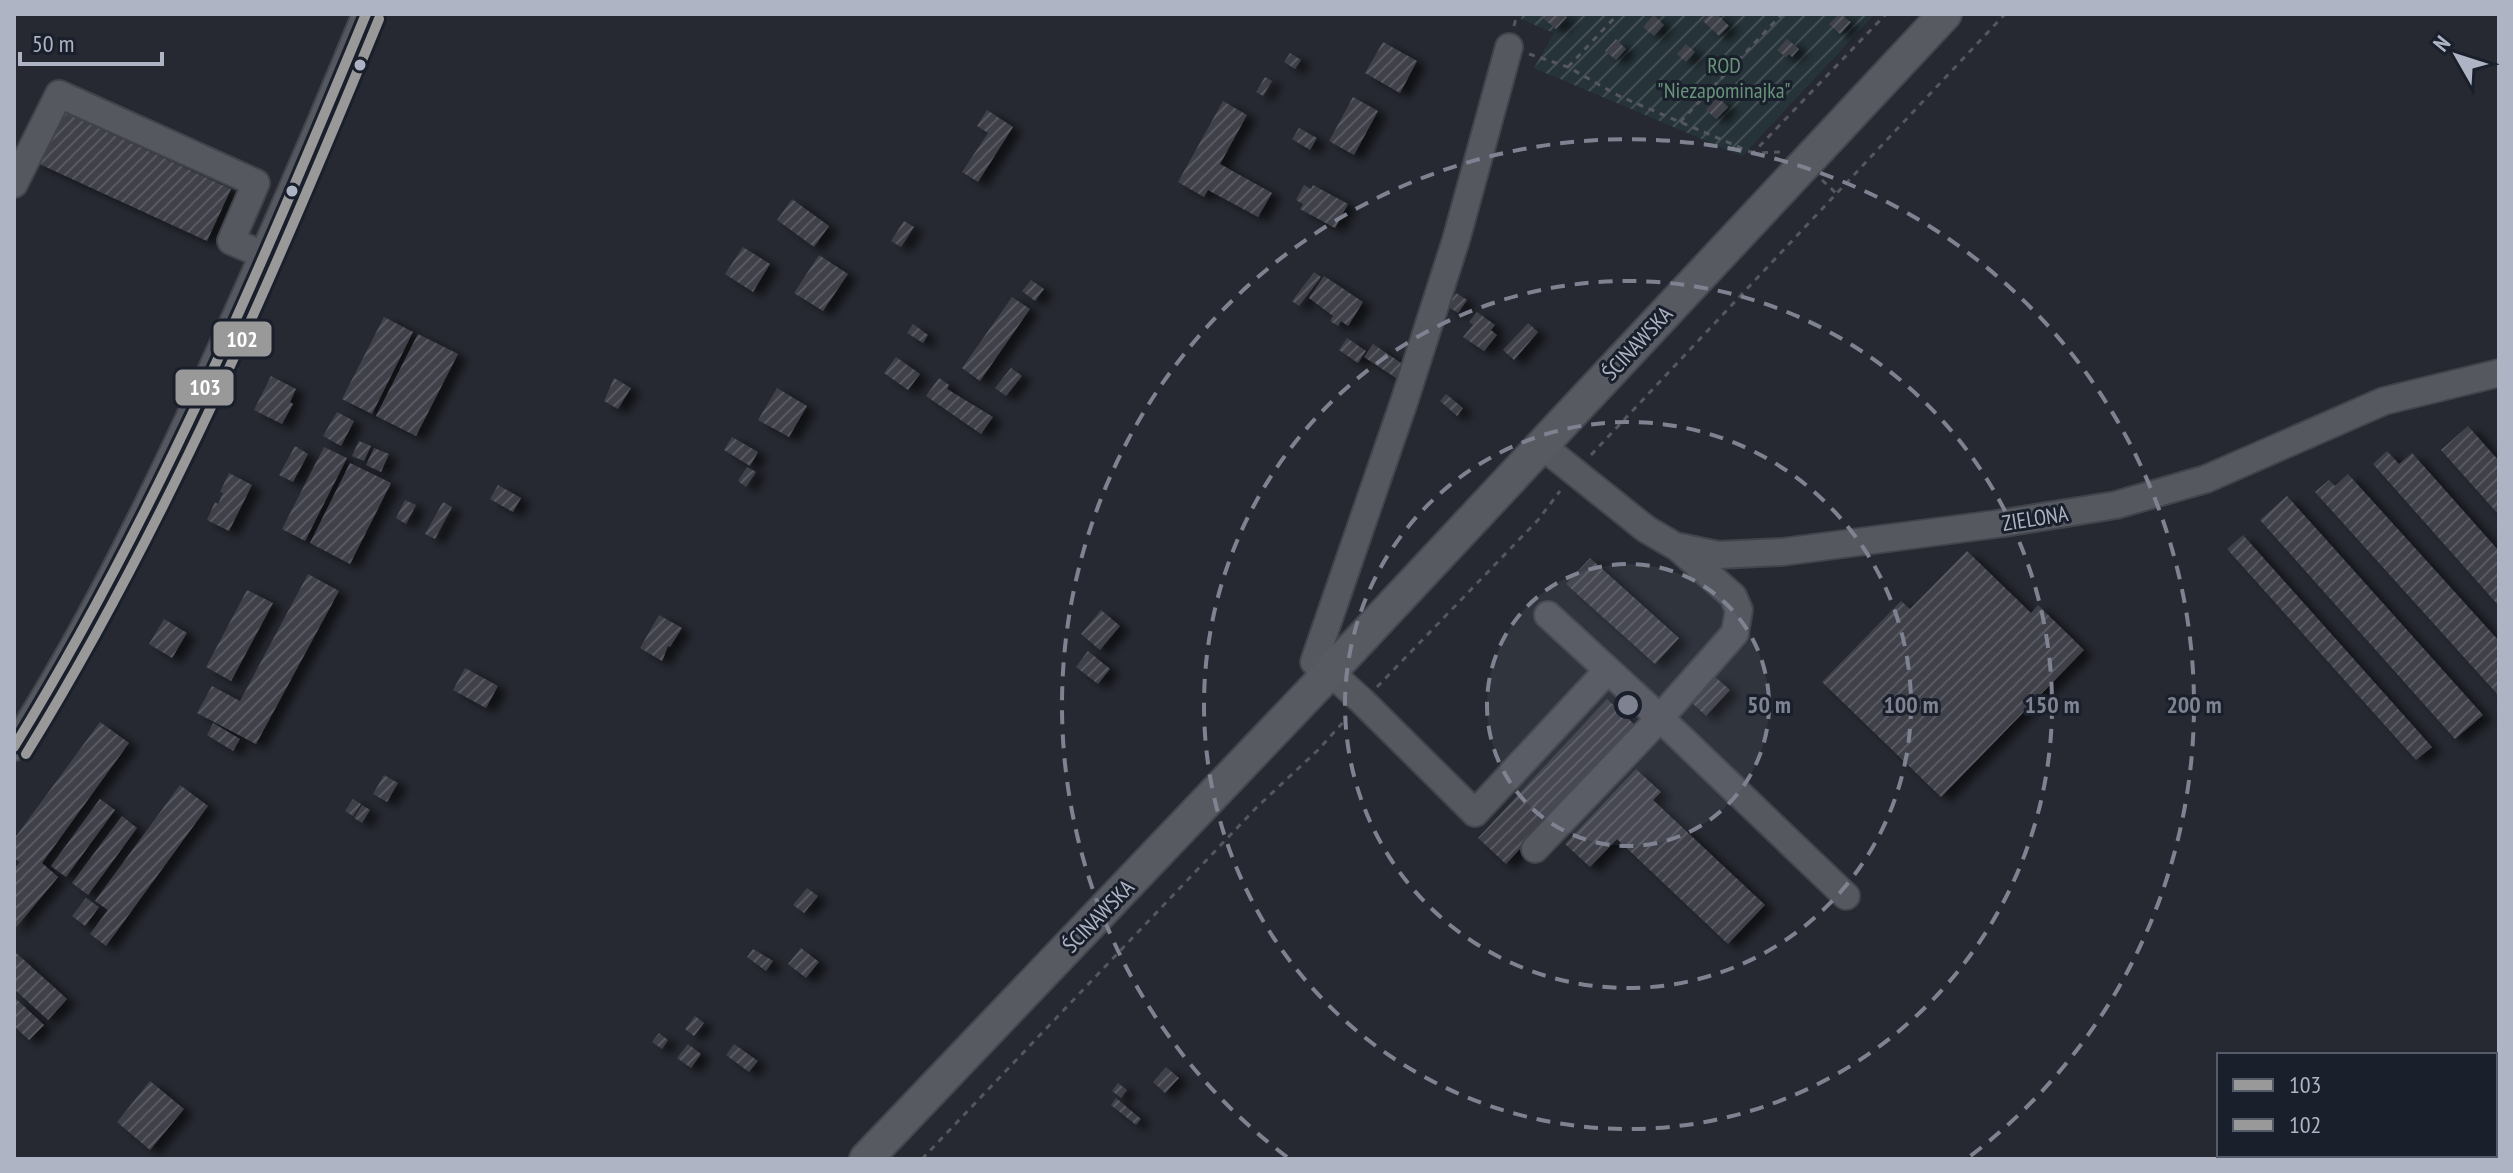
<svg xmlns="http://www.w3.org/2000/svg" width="2513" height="1173" font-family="'PT Sans Narrow',sans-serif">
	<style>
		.garden { fill: url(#garden-furrows) }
		.building { fill: url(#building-hatch); filter: url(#shadow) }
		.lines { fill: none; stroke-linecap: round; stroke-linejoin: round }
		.minor-casing { stroke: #42444b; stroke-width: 30 }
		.major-casing { stroke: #43464e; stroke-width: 36 }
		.path { stroke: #54575e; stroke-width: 3; stroke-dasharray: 6 6; stroke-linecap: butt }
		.minor { stroke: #565860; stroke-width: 26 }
		.major { stroke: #585a62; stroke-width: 32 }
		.bus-1-casing { stroke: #1a1f2c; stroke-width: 16 }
		.bus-2-casing { stroke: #1a1f2c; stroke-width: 16 }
		.bus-1 { stroke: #999; stroke-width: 10 }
		.bus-2 { stroke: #999; stroke-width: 10 }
		.ring { fill: none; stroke: #7f8391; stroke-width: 4; stroke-dasharray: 14 10 }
		.bus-dot { fill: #afb4c4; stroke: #1a1f2c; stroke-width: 3 }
		.labels { text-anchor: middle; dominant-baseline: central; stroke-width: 6; stroke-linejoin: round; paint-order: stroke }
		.park-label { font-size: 22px; fill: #689379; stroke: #1a1f2c }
		.street-label { font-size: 22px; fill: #afb4c4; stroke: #1a1f2c }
		.centre { fill: #7f8391; stroke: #1a1f2c; stroke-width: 4 }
		.ring-label { font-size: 24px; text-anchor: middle; font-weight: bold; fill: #7f8391; stroke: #1a1f2c; stroke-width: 6; stroke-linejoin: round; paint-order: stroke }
		.line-badge { stroke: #1a1f2c; stroke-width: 3 }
		.badge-label { font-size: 22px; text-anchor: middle; font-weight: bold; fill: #fff }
	</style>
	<defs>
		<pattern id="garden-furrows" width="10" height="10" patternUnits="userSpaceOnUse" patternTransform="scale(2)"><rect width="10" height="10" fill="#26343a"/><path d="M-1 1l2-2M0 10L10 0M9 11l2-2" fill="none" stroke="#434f55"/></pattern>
		<pattern id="building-hatch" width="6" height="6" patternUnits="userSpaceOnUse" patternTransform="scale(2)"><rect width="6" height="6" fill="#3f4149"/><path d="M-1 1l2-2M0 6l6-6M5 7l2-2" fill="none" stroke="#585a62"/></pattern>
		<filter id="shadow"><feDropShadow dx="9" dy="5" stdDeviation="4" flood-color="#0009"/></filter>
	</defs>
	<rect width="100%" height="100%" fill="#262931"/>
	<path class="garden" d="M 1522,14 L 1875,14 L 1742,156 L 1534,68 L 1554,33 L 1521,19 Z"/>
	<path class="building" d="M 1546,14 L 1564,14 L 1567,17 L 1556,29 L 1543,18 Z
		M 1709,14 L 1717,14 L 1729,26 L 1719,36 L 1703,21 Z
		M 1839,14 L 1851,22 L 1840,34 L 1829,24 Z
		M 1654,15 L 1664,25 L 1654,36 L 1643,27 Z
		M 1616,39 L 1626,49 L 1616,60 L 1605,51 Z
		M 1787,39 L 1799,49 L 1792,57 L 1789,54 L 1786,57 L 1777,50 Z
		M 1383,42 L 1417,61 L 1400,93 L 1365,73 Z
		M 1686,44 L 1695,52 L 1686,62 L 1677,54 Z
		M 1290,53 L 1301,60 L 1295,69 L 1284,62 Z
		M 1265,77 L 1272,81 L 1263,96 L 1256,92 Z
		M 1353,97 L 1378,111 L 1354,155 L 1329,141 Z
		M 1718,97 L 1728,107 L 1716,119 L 1706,110 Z
		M 1223,101 L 1247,115 L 1220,164 L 1272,193 L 1258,217 L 1208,190 L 1204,197 L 1178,182 Z
		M 59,110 L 231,189 L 207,241 L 35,162 Z
		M 987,110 L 1013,127 L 978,182 L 962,172 L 988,133 L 977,126 Z
		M 1299,128 L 1317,138 L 1310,150 L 1292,139 Z
		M 1304,185 L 1311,189 L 1313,185 L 1348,204 L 1335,228 L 1300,209 L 1303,204 L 1296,200 Z
		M 792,199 L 829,226 L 814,247 L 777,220 Z
		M 904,221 L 914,227 L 901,247 L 891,241 Z
		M 743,247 L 770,264 L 753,292 L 725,274 Z
		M 819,255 L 848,274 L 823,311 L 794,293 Z
		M 1314,272 L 1321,277 L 1299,306 L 1292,301 Z
		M 1324,276 L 1363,302 L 1348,326 L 1341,321 L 1338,326 L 1330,321 L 1333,316 L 1309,298 Z
		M 1031,280 L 1044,289 L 1035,301 L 1022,291 Z
		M 1456,293 L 1467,300 L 1458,313 L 1447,306 Z
		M 1012,297 L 1030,309 L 980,381 L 962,368 Z
		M 1477,312 L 1495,325 L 1491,330 L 1497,335 L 1484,351 L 1463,337 L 1473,325 L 1469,322 Z
		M 384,317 L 413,332 L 372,414 L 342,399 Z
		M 1528,323 L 1538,332 L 1514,360 L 1503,350 Z
		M 913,324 L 928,335 L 923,343 L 907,333 Z
		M 418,334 L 458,354 L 416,436 L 376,416 Z
		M 1347,338 L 1366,351 L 1358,363 L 1339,350 Z
		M 1373,344 L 1404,365 L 1396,378 L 1364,357 Z
		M 896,357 L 920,374 L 908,390 L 884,373 Z
		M 1011,368 L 1022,376 L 1006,396 L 995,388 Z
		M 271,376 L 296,389 L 290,402 L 293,404 L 282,424 L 254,410 Z
		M 614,378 L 631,388 L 618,409 L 604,401 Z
		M 939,378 L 949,385 L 947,389 L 993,417 L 981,434 L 926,396 Z
		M 777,388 L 807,406 L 789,437 L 758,420 Z
		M 1446,394 L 1463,408 L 1457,416 L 1440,401 Z
		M 337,412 L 354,421 L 341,446 L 323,436 Z
		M 2468,426 L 2499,461 L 2499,515 L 2441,450 Z
		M 732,437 L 758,452 L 750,466 L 724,450 Z
		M 359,441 L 371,446 L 364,461 L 352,456 Z
		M 295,446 L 308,454 L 293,482 L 279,475 Z
		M 324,447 L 347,458 L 305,541 L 282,529 Z
		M 374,448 L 389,454 L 381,472 L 366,465 Z
		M 2387,451 L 2399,464 L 2412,453 L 2499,551 L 2499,606 L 2373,464 Z
		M 350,463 L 391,483 L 350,564 L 310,543 Z
		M 747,467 L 756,472 L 746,487 L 738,481 Z
		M 229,473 L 252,485 L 229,531 L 207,520 L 215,502 L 218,504 L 223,493 L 220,492 Z
		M 2348,474 L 2499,641 L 2499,696 L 2315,492 L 2329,480 L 2335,486 Z
		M 498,485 L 521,498 L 513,512 L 490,499 Z
		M 2287,496 L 2483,715 L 2455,739 L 2260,520 Z
		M 405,500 L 416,505 L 406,524 L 396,518 Z
		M 443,502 L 452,507 L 435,539 L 425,534 Z
		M 2243,535 L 2432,747 L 2416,760 L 2227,549 Z
		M 1967,551 L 2031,613 L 2038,605 L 2084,650 L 1941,797 L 1822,682 L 1901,601 L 1910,609 Z
		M 1590,558 L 1679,638 L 1655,664 L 1566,584 Z
		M 308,574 L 339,591 L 256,744 L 197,713 L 212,686 L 240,701 Z
		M 247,590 L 273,603 L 231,681 L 206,667 Z
		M 1101,610 L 1120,626 L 1100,650 L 1081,634 Z
		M 659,615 L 682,628 L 670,647 L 668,646 L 662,661 L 640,648 Z
		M 164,619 L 187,633 L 172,658 L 149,644 Z
		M 1088,651 L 1110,669 L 1098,684 L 1076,667 Z
		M 465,668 L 498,686 L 486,708 L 453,690 Z
		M 1714,676 L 1730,690 L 1706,716 L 1690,701 Z
		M 1607,699 L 1635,725 L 1506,864 L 1478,838 Z
		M 100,722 L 129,743 L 42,863 L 58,877 L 14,930 L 14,869 L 20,862 L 14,858 L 14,839 Z
		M 213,723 L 240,739 L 233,751 L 207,735 Z
		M 1636,769 L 1661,792 L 1653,800 L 1765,905 L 1728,944 L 1617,839 L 1590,867 L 1565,844 Z
		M 384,775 L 398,783 L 387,802 L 373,794 Z
		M 180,785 L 208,806 L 106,946 L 90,934 L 108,910 L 95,901 Z
		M 100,799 L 115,810 L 66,877 L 51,866 Z
		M 353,799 L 361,804 L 353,816 L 345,811 Z
		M 362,805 L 370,810 L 362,823 L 354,818 Z
		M 122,816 L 137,828 L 88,895 L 72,883 Z
		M 807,888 L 818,896 L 804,913 L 793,905 Z
		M 86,898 L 99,907 L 85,926 L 72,916 Z
		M 801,948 L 819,962 L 806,978 L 788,964 Z
		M 753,949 L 773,961 L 766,971 L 747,957 Z
		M 14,951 L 67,999 L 48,1020 L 14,989 Z
		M 14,997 L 44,1025 L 29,1040 L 14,1026 Z
		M 695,1016 L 704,1023 L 694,1036 L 685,1029 Z
		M 659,1033 L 668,1040 L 662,1049 L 652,1042 Z
		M 688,1044 L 701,1054 L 691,1068 L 677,1058 Z
		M 734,1044 L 758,1061 L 749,1072 L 726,1055 Z
		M 1166,1067 L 1179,1078 L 1165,1093 L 1153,1082 Z
		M 150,1081 L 184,1109 L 150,1150 L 117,1122 Z
		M 1118,1083 L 1127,1090 L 1121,1098 L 1112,1091 Z
		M 1116,1098 L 1141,1119 L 1136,1125 L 1111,1105 Z"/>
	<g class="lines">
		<defs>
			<path id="minor" d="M 1509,47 L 1456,240 L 1404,402 L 1314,662 L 1330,672 L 1362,701 L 1475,813 L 1608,670
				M 14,184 L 59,94 L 256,183 L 231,241 L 264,255
				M 1541,445 L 1646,529 L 1675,546 L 1718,555 L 1782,552 L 2004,523 L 2116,505 L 2206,479 L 2384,401 L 2499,373
				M 1548,615 L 1660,718 L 1846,896
				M 14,747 C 90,627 152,500 211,371 C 265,253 317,134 366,14
				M 1535,849 L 1660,718 L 1735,633 L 1739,610 L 1733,596 L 1678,548"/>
			<path id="major" d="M 866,1159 L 1330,672 L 1945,14"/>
		</defs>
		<use href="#minor" class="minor-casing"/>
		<use href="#major" class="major-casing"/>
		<path class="path" d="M 1514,26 L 1517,14
			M 1529,54 L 1568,67 L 1619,96 L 1753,153
			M 1568,67 L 1618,14
			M 1680,122 L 1782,14
			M 1780,152 L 1753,153 L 1886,14
			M 1822,180 L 1837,194
			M 1591,455 L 2005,14
			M 1377,687 L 1538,520 L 1560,491
			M 922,1159 L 1257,807 L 1318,750 L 1347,718"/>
		<use href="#minor" class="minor"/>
		<use href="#major" class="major"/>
		<defs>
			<path id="bus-1" d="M 14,747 C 156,516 263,264 366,14"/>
			<path id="bus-2" d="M 26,754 C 168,523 276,270 379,19"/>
		</defs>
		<use href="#bus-1" class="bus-1-casing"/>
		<use href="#bus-2" class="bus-2-casing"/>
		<use href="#bus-1" class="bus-1"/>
		<use href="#bus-2" class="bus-2"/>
	</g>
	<circle cx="1628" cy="705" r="141" fill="#7f8391" fill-opacity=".12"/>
	<g class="ring">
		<circle cx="1628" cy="705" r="141"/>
		<circle cx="1628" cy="705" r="283"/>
		<circle cx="1628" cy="705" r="424"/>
		<path d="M1287 1157A566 566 0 1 1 1969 1157"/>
	</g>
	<g class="bus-dot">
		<circle cx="360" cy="65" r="7"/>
		<circle cx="292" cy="191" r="7"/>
	</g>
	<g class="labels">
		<g class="park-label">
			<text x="1724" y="65">ROD<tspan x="1724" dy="25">"Niezapominajka"</tspan></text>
		</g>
		<g class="street-label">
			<text transform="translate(1637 343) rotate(-47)">ŚCINAWSKA</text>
			<text transform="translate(2035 518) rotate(-9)">ZIELONA</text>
			<text transform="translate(1098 916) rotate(-46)">ŚCINAWSKA</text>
		</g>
	</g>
	<circle cx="1628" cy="705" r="12" class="centre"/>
	<g class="ring-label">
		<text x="1769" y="713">50 m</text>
		<text x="1911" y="713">100 m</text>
		<text x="2052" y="713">150 m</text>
		<text x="2194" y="713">200 m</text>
	</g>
	<g class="line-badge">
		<rect x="212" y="320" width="61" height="38" rx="8" fill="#999"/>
		<rect x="174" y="368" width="61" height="39" rx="8" fill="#999"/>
	</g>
	<g class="badge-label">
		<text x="242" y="347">102</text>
		<text x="205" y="395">103</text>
	</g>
	<rect width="2513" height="1173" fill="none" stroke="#afb4c4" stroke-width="32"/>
	<rect x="2217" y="1053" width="280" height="104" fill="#1a1f2c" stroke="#565b69" stroke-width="2"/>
	<rect x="2233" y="1079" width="40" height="12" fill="#999999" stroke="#565b69" stroke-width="2"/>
	<text x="2289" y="1093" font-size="24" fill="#afb4c4">103</text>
	<rect x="2233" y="1119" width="40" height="12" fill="#999999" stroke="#565b69" stroke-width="2"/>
	<text x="2289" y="1133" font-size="24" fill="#afb4c4">102</text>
	<g transform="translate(2457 56) rotate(309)" stroke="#1a1f2c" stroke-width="6" paint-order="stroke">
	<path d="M0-6L14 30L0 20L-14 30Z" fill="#afb4c4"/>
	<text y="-12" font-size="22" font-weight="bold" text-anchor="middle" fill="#afb4c4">N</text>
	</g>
	<path d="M20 52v12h142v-12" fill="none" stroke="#afb4c4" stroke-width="4"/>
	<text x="32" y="52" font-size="24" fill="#afb4c4" stroke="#1a1f2c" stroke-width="6" paint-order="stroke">50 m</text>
</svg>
